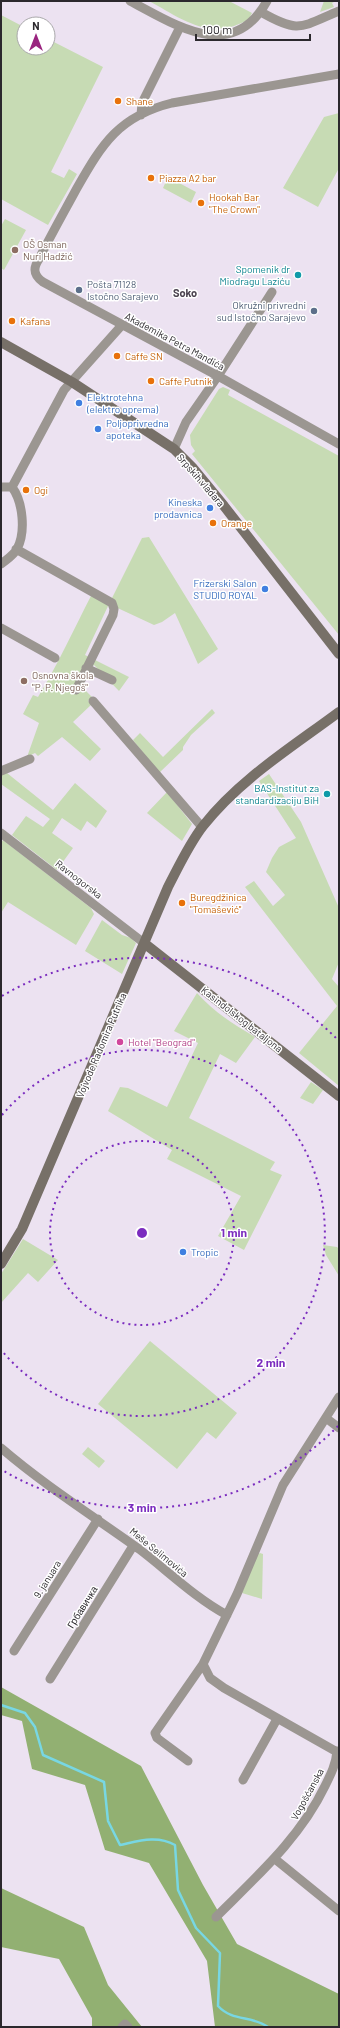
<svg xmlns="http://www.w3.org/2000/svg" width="340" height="2028" font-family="Barlow,sans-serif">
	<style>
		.green { fill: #c7dbb4 }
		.forest { fill: #92b072 }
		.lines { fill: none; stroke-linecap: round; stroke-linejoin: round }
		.stream { stroke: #78d7e3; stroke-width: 2.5 }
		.street { stroke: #9b9691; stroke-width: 9 }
		.secondary { stroke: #777068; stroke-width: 10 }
		.ring { fill: none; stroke: #7b2cbf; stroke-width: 2; stroke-dasharray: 2 4 }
		.food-dot { fill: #e8710a; stroke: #fff; stroke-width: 1.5 }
		.education-dot { fill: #8d6e63; stroke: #fff; stroke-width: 1.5 }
		.culture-dot { fill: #0f9aa8; stroke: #fff; stroke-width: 1.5 }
		.service-dot { fill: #5c6f8a; stroke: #fff; stroke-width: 1.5 }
		.shop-dot { fill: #3f7fe0; stroke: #fff; stroke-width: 1.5 }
		.hotel-dot { fill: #d1479c; stroke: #fff; stroke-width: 1.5 }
		.labels { text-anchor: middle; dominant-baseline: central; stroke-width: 3; stroke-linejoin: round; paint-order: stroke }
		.food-label { font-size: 10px; fill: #c56008; stroke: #fff; text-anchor: start }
		.education-label { font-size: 10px; fill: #785e54; stroke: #fff; text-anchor: start }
		.culture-label { font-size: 10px; fill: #0d838f; stroke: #fff; text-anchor: end }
		.service-label { font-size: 10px; fill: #4e5e75; stroke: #fff; text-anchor: start }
		.street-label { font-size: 10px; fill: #2b282d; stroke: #fff }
		.shop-label { font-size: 10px; fill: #366cbe; stroke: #fff; text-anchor: start }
		.hotel-label { font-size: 10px; fill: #b23c85; stroke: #fff; text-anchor: start }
		.neighbourhood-label { font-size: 11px; font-weight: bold; fill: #4c4450; stroke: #fff }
		.centre { fill: #7b2cbf; stroke: #fff; stroke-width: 2 }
		.ring-label { font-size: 12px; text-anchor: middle; font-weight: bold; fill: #7b2cbf; stroke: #fff; stroke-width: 3; stroke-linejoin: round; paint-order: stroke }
	</style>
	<rect width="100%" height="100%" fill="#ece2f1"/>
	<path class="green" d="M 149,1 L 229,1 L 252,13 C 249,20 246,21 239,24 C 206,39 177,16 149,1 Z
		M 324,1 L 336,1 L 332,3 L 334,7 L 320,12 Z
		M 1,15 L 24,27 L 24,48 L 48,48 L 48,39 L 103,67 L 51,172 L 64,178 L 69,169 L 77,174 L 48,225 L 1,199 Z
		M 339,113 L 339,168 L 318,207 L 283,188 L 324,117 Z
		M 168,177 L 196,192 L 191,203 L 163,188 Z
		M 5,219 L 26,230 L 4,270 L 1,268 L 1,226 Z
		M 223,387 L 230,390 L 228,395 L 339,456 L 339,635 L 192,454 L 195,451 L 191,445 L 190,435 L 219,389 Z
		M 149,537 L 218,649 L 198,664 L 175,613 L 162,622 L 154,625 L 109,604 L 85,655 L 129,677 L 119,691 L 94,665 L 77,682 L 92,697 L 88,701 L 92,704 L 73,722 L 101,749 L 90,761 L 62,737 L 38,756 L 35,753 L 27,757 L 39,723 L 23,714 L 33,695 L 38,697 C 58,664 74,629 92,594 L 109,604 L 142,538 Z
		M 212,709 L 215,713 L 191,735 L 183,747 L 183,750 L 159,773 L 133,740 L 140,733 L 163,757 Z
		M 7,773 L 53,810 L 75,783 L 107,811 L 96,828 L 87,821 L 81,831 L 62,818 L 52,833 L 73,848 L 57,870 L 12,835 L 26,816 L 43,827 L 50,819 L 1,784 L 1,775 Z
		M 269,774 L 301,822 L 339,908 L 339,962 L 332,979 L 339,987 L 339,1086 L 299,1053 L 337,1006 L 245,887 L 254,881 L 273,906 L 285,895 L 266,872 L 272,858 L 279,847 L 296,838 L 259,781 Z
		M 167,792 L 192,824 L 182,841 L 147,813 Z
		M 3,840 L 91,908 L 94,914 L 76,945 L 8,902 L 1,913 L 1,843 Z
		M 102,920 L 122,935 L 131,938 L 136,943 L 122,974 L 85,951 Z
		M 197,993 C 214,1012 233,1024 255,1037 L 236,1063 L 220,1054 L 189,1118 L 275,1162 L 270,1170 L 282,1175 L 244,1250 L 218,1236 L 241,1196 L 167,1159 L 172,1150 L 108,1111 L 120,1087 L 128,1088 L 167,1107 L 198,1043 L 174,1031 Z
		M 311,1082 L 323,1090 L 313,1104 L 300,1098 Z
		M 23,1239 L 58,1260 L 38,1282 L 28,1273 L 1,1303 L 1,1274 Z
		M 323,1245 L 337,1247 L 339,1249 L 339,1276 L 326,1255 Z
		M 150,1341 L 237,1413 L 216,1439 L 207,1432 L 177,1469 L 98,1404 Z
		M 88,1447 L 105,1461 L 99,1468 L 82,1454 Z
		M 260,1553 L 263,1554 L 262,1599 L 242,1593 L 257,1555 Z"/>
	<path class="forest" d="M 1,1687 L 141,1766 L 203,1885 L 237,1944 L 339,1994 L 339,2027 L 215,2027 L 207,1961 L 149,1863 L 105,1850 L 85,1785 L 32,1769 L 22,1721 L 1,1715 Z
		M 1,1888 L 84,1927 L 108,1985 L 142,2027 L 92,2027 L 92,2018 L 59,1959 L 1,1947 Z"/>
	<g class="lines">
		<path class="stream" d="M 1,1705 L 25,1713 L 35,1727 L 43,1755 L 104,1782 L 108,1821 L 120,1845 C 139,1841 157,1835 175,1845 L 178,1890 L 196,1928 L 220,1953 L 218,2006 C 233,2022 251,2015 268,2027"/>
		<path class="street" d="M 130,1 C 176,25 232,64 267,1
			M 261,12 C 299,34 301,27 339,11
			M 339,74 L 172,103 C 119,116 102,144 77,188 C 64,212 51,235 39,259 C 33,268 33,275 43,282 L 218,376 L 339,444
			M 141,115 L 142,103 L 180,27
			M 174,449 L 186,422 L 218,376 L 272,292
			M 1,487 L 12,487
			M 12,487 L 64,390 L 122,325
			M 16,549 L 112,603 L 114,609 L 113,615 L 76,690
			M 1,564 C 7,559 13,556 17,549 C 26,532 23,502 12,487
			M 1,628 L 55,658
			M 86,668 L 112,680
			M 93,701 L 202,827
			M 1,771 L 30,759
			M 1,833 L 144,943
			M 339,1397 L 283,1485 L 237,1594 L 203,1664 L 210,1678 L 224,1688 L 339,1753
			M 326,1418 L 339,1428
			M 1,1448 C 44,1485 93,1516 139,1549 C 168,1571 194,1597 227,1615
			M 14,1651 L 98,1519
			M 50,1679 L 133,1546
			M 188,1761 L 157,1738 L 155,1733 L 203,1664
			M 243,1780 L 277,1719
			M 275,1859 L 339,1911
			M 216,1917 C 257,1876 300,1838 325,1786 C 331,1774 336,1764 337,1751
			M 122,2027 L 125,2024 L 128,2027"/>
		<path class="secondary" d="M 1,342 L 72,382 L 174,449 L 192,467 L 224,506 L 339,654
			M 144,943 L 339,1096
			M 1,1264 L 22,1229 L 168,887 C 179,866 189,844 203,826 C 240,779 292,747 339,712"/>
	</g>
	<g class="ring">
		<circle cx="142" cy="1233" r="92"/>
		<path d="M2 1115A183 183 0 1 1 2 1351"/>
		<path d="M338 1426A275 275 0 0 1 2 1470M2 996A275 275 0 0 1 338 1040"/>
	</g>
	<g class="food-dot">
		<circle cx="118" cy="101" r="4"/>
		<circle cx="151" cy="178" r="4"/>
		<circle cx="201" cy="203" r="4"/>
		<circle cx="12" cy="321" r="4"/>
		<circle cx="117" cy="356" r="4"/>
		<circle cx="151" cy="381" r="4"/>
		<circle cx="26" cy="490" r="4"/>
		<circle cx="213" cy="523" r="4"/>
		<circle cx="182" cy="903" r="4"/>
	</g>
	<g class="education-dot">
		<circle cx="15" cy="250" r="4"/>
		<circle cx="24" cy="681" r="4"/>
	</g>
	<g class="culture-dot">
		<circle cx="298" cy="275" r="4"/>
		<circle cx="327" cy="794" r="4"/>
	</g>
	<g class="service-dot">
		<circle cx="79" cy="290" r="4"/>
		<circle cx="314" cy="311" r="4"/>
	</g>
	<g class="shop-dot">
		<circle cx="79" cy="403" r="4"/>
		<circle cx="98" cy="429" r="4"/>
		<circle cx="210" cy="508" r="4"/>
		<circle cx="265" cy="589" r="4"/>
		<circle cx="183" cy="1252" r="4"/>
	</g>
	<circle class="hotel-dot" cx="120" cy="1042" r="4"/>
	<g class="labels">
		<g class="food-label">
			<text x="126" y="101">Shane</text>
			<text x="159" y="178">Piazza A2 bar</text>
			<text x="209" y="197">Hookah Bar<tspan x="209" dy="12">"The Crown"</tspan></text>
			<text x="20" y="321">Kafana</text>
			<text x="125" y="356">Caffe SN</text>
			<text x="159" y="381">Caffe Putnik</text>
			<text x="34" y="490">Ogi</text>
			<text x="221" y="523">Orange</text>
			<text x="190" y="897">Buregdžinica<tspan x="190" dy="12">"Tomašević"</tspan></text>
		</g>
		<g class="education-label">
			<text x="23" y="244">OŠ Osman<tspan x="23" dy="12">Nuri Hadžić</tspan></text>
			<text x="32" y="675">Osnovna škola<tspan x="32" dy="12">"P. P. Njegoš"</tspan></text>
		</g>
		<g class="culture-label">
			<text x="290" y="269">Spomenik dr<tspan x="290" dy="12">Miodragu Laziću</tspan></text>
			<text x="319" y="788">BAS-Institut za<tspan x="319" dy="12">standardizaciju BiH</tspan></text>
		</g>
		<g class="service-label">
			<text x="87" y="284">Pošta 71128<tspan x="87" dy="12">Istočno Sarajevo</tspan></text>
			<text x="306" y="305" text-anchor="end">Okružni privredni<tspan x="306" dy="12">sud Istočno Sarajevo</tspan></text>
		</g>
		<g class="street-label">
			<text transform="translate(175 341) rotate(28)">Akademika Petra Mandića</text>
			<text transform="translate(201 480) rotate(49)">Srpskih vladara</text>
			<text transform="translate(79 879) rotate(38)">Ravnogorska</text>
			<text transform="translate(242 1019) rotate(38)">Kasindolskog bataljona</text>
			<text transform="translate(101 1045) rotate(-67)">Vojvode Radomira Putnika</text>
			<text transform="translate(159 1552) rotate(39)">Meše Selimovića</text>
			<text transform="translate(47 1579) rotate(-58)">9. januara</text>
			<text transform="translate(82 1607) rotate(-58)">Грбавичка</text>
			<text transform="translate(307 1794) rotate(-61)">Vogošćanska</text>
		</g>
		<g class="shop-label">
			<text x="87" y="397">Elektrotehna<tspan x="87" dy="12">(elektro oprema)</tspan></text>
			<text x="106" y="423">Poljoprivredna<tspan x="106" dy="12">apoteka</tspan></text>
			<text x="202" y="502" text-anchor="end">Kineska<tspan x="202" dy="12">prodavnica</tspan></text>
			<text x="257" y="583" text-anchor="end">Frizerski Salon<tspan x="257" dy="12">STUDIO ROYAL</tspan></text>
			<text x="191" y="1252">Tropic</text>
		</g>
		<g class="hotel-label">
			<text x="128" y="1042">Hotel "Beograd"</text>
		</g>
		<g class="neighbourhood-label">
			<text x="185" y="292">Soko</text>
		</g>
	</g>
	<circle cx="142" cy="1233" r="6" class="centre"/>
	<g class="ring-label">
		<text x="234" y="1237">1 min</text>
		<text x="271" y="1367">2 min</text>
		<text x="142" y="1512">3 min</text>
	</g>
	<rect width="340" height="2028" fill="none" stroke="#2b282d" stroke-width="4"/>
	<g transform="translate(36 36)"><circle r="19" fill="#ffffff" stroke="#aaa9ab"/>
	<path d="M0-3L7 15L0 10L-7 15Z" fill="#9a247f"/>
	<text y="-6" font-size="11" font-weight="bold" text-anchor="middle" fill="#2b282d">N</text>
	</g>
	<path d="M196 34v6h114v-6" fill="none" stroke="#2b282d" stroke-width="2"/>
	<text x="202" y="34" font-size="12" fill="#2b282d" stroke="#ffffff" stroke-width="3" paint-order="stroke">100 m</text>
</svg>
